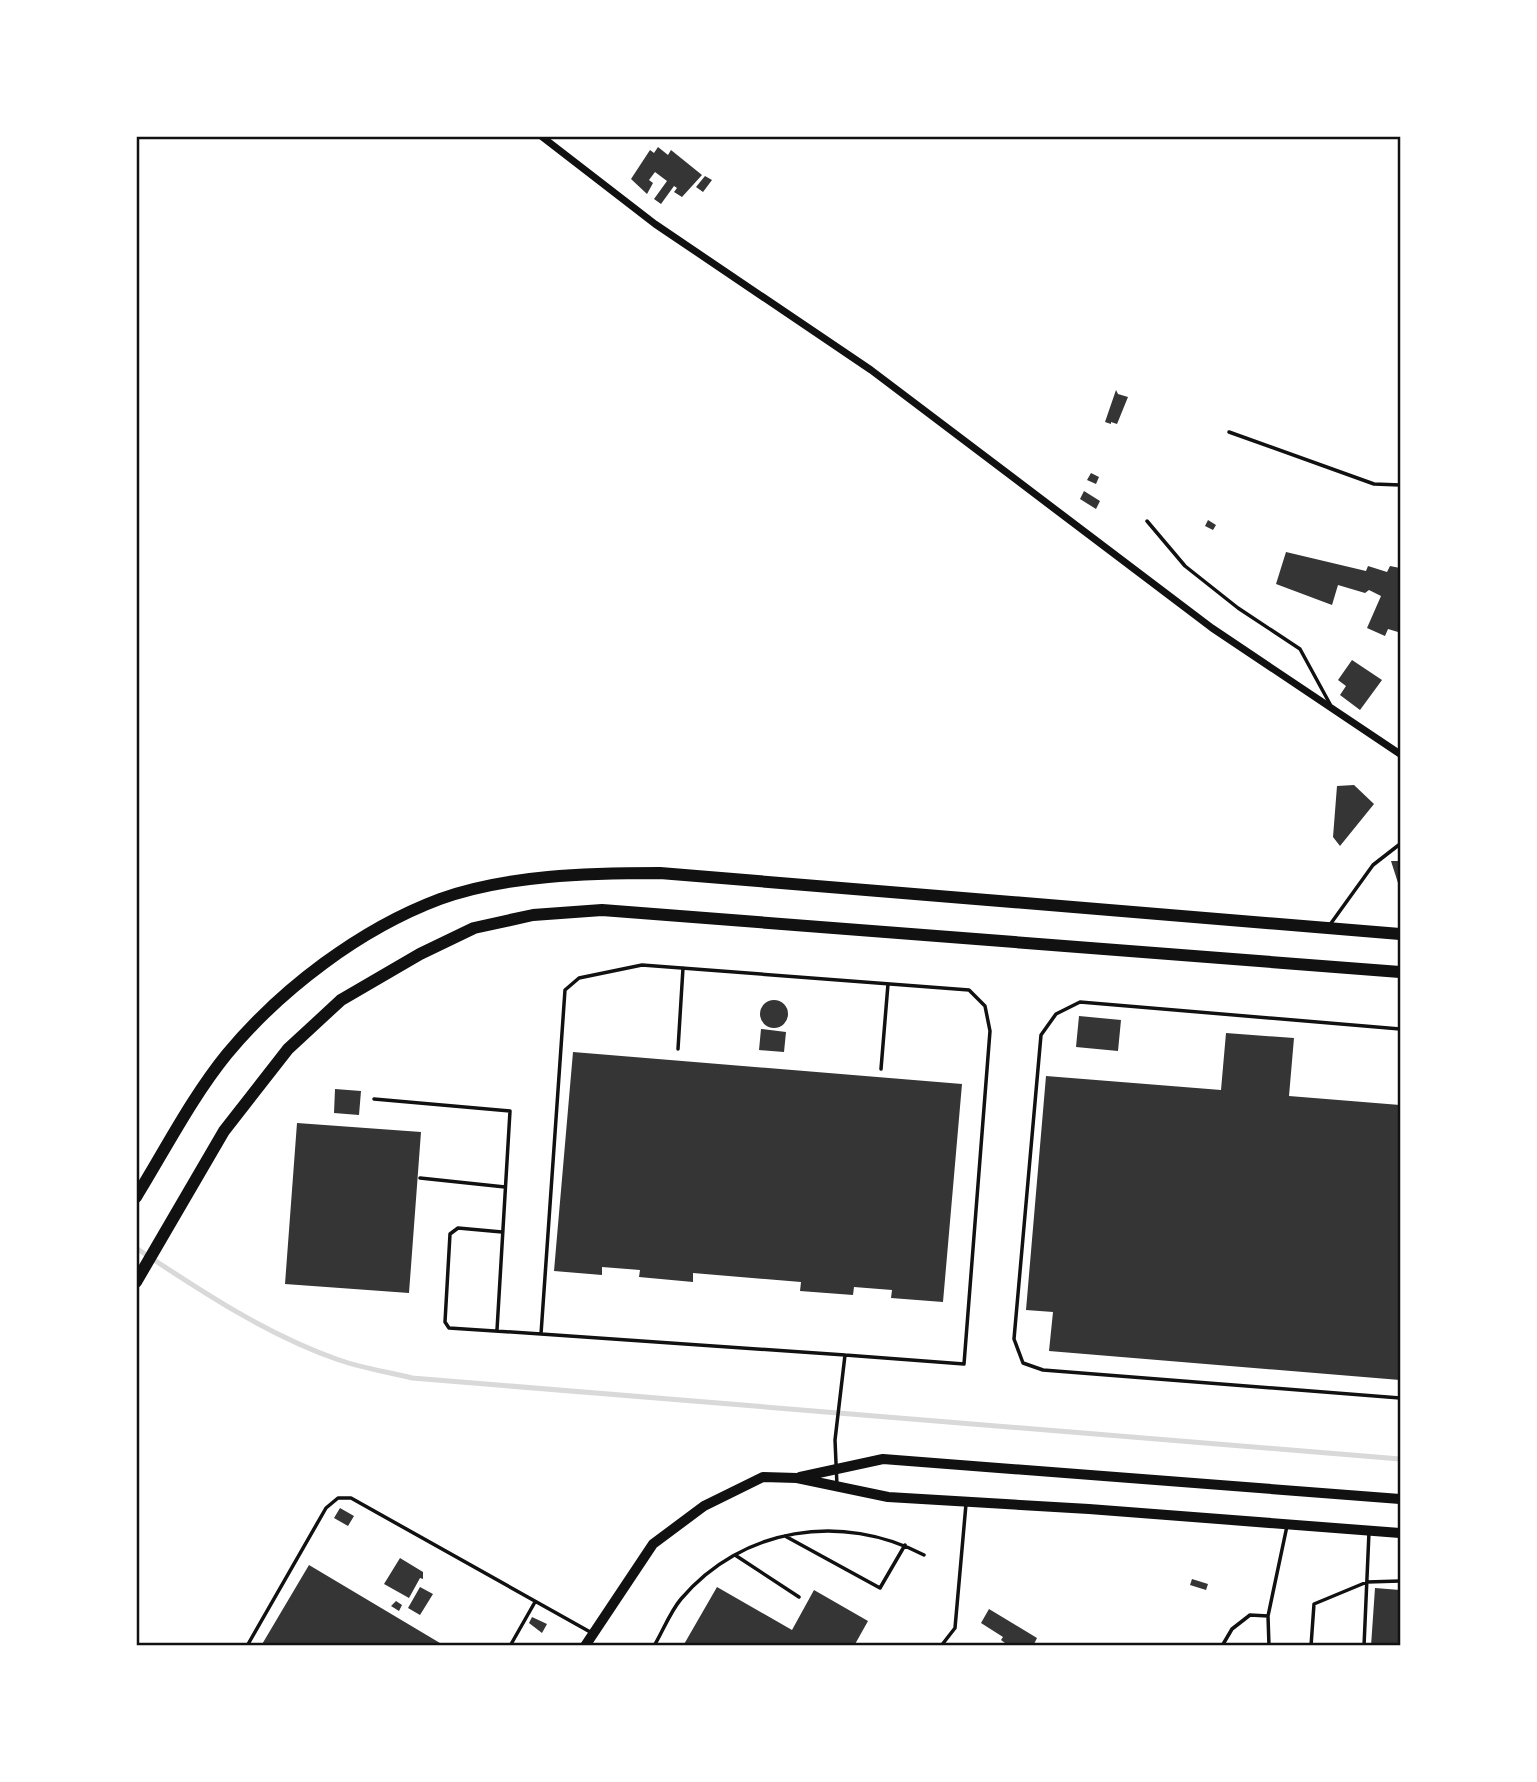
<svg xmlns="http://www.w3.org/2000/svg" width="1537" height="1782" font-family="'Asap Condensed',sans-serif">
	<style>
		.lines { fill: none; stroke-linecap: round; stroke-linejoin: round }
		.stream { stroke: #d9d9d9; stroke-width: 5 }
		.building { fill: #353535 }
		.service { stroke: #111; stroke-width: 3.5 }
		.minor { stroke: #111; stroke-width: 7 }
		.secondary { stroke: #111; stroke-width: 10 }
		.trunk { stroke: #111; stroke-width: 12 }
		.neatline { fill: none; stroke: #111; stroke-width: 2.5 }
	</style>
	<rect width="100%" height="100%" fill="#fff"/>
	<g class="lines">
		<path class="stream" d="M 136,1248 C 201,1291 265,1334 339,1360 C 362,1368 388,1372 412,1378 L 1400,1459"/>
	</g>
	<path class="building" d="M 658,147 L 668,155 L 671,150 L 702,175 L 682,197 L 674,192 L 677,188 L 674,186 L 661,204 L 654,199 L 667,181 L 655,172 L 649,180 L 653,183 L 647,194 L 631,179 L 650,150 L 654,153 Z
		M 705,176 L 712,180 L 703,192 L 696,187 Z
		M 1116,390 L 1118,394 L 1128,397 L 1117,424 L 1111,422 L 1111,424 L 1105,422 Z
		M 1091,473 L 1099,477 L 1096,484 L 1087,480 Z
		M 1084,491 L 1100,501 L 1096,509 L 1080,499 Z
		M 1208,520 L 1216,525 L 1213,530 L 1205,526 Z
		M 1286,552 L 1366,571 L 1368,566 L 1387,572 L 1390,566 L 1400,568 L 1400,626 L 1398,632 L 1388,629 L 1385,636 L 1367,628 L 1381,596 L 1369,590 L 1365,593 L 1338,585 L 1332,605 L 1276,584 Z
		M 1352,660 L 1382,680 L 1360,710 L 1340,695 L 1346,686 L 1338,680 Z
		M 1354,785 L 1374,804 L 1340,846 L 1333,837 L 1337,786 Z
		M 1391,861 L 1400,861 L 1400,883 L 1398,883 Z
		M760 1014a14 14 0 1 1 28 0a14 14 0 1 1-28 0Z
		M 1079,1016 L 1121,1020 L 1118,1051 L 1076,1047 Z
		M 761,1029 L 786,1032 L 784,1052 L 759,1050 Z
		M 1226,1033 L 1294,1038 L 1289,1096 L 1400,1105 L 1400,1380 L 1049,1351 L 1053,1312 L 1026,1310 L 1046,1076 L 1221,1090 Z
		M 573,1052 L 962,1084 L 943,1302 L 891,1298 L 892,1290 L 854,1287 L 853,1295 L 800,1291 L 801,1282 L 693,1273 L 693,1282 L 639,1277 L 640,1270 L 602,1267 L 602,1275 L 554,1271 Z
		M 335,1089 L 361,1091 L 359,1115 L 334,1113 Z
		M 297,1123 L 421,1132 L 409,1293 L 285,1284 Z
		M 340,1508 L 354,1516 L 348,1526 L 334,1518 Z
		M 400,1558 L 423,1572 L 423,1579 L 420,1578 L 409,1598 L 384,1584 Z
		M 309,1565 L 445,1646 L 261,1646 Z
		M 1192,1579 L 1208,1584 L 1206,1590 L 1190,1585 Z
		M 420,1587 L 433,1594 L 420,1615 L 408,1608 Z
		M 717,1587 L 792,1630 L 814,1590 L 868,1621 L 854,1646 L 683,1646 Z
		M 1375,1588 L 1400,1590 L 1400,1646 L 1371,1646 Z
		M 396,1601 L 402,1605 L 399,1611 L 391,1606 Z
		M 989,1609 L 1037,1638 L 1033,1646 L 1009,1646 L 1001,1640 L 1003,1637 L 981,1623 Z
		M 532,1617 L 547,1624 L 542,1633 L 529,1623 Z"/>
	<g class="lines">
		<path class="service" d="M 1229,432 L 1374,484 L 1400,485
			M 1147,521 L 1185,566 L 1238,608 L 1300,649 L 1330,704
			M 1329,926 L 1373,865 L 1400,844
			M 1400,1029 L 1080,1002 L 1056,1014 L 1041,1035 L 1014,1339 L 1023,1363 L 1043,1370 L 1400,1398
			M 678,1049 L 683,968
			M 881,1069 L 888,984
			M 374,1099 L 510,1111 L 497,1330
			M 420,1178 L 505,1187
			M 502,1232 L 458,1228 L 450,1234 L 445,1322 L 449,1328 L 541,1334
			M 837,1486 L 835,1440 L 845,1355 L 541,1334 L 565,990 L 579,978 L 642,965 L 969,990 L 985,1006 L 990,1031 L 964,1364 L 845,1355
			M 785,1536 L 880,1588 L 905,1545
			M 735,1555 L 799,1597
			M 247,1646 L 326,1508 L 338,1498 L 351,1498 L 592,1633
			M 510,1646 L 535,1602
			M 654,1646 C 663,1631 670,1612 681,1599 C 742,1527 842,1512 924,1555
			M 941,1646 L 955,1628 L 966,1504
			M 1222,1646 L 1232,1629 L 1250,1615 L 1268,1616
			M 1269,1646 L 1268,1616 L 1287,1526
			M 1311,1646 L 1314,1604 L 1367,1582 L 1400,1581
			M 1364,1646 L 1369,1532"/>
		<path class="minor" d="M 541,136 L 655,224 L 871,370 L 1212,628 L 1400,754"/>
		<path class="secondary" d="M 800,1477 L 883,1459 L 1400,1499
			M 585,1646 L 653,1544 L 704,1506 L 763,1477 L 797,1478 L 888,1497 L 1089,1509 L 1400,1533"/>
		<path class="trunk" d="M 136,1197 C 165,1150 192,1097 227,1054 C 281,989 360,929 440,899 C 506,875 589,873 660,873 L 1400,934
			M 136,1282 L 224,1131 L 288,1049 L 341,1000 L 420,954 L 474,928 L 533,915 L 602,910 L 1400,972"/>
	</g>
	<rect width="1537" height="1782" fill="none" stroke="#ffffff" stroke-width="276"/>
	<rect x="138" y="138" width="1261" height="1506" class="neatline"/>
</svg>
